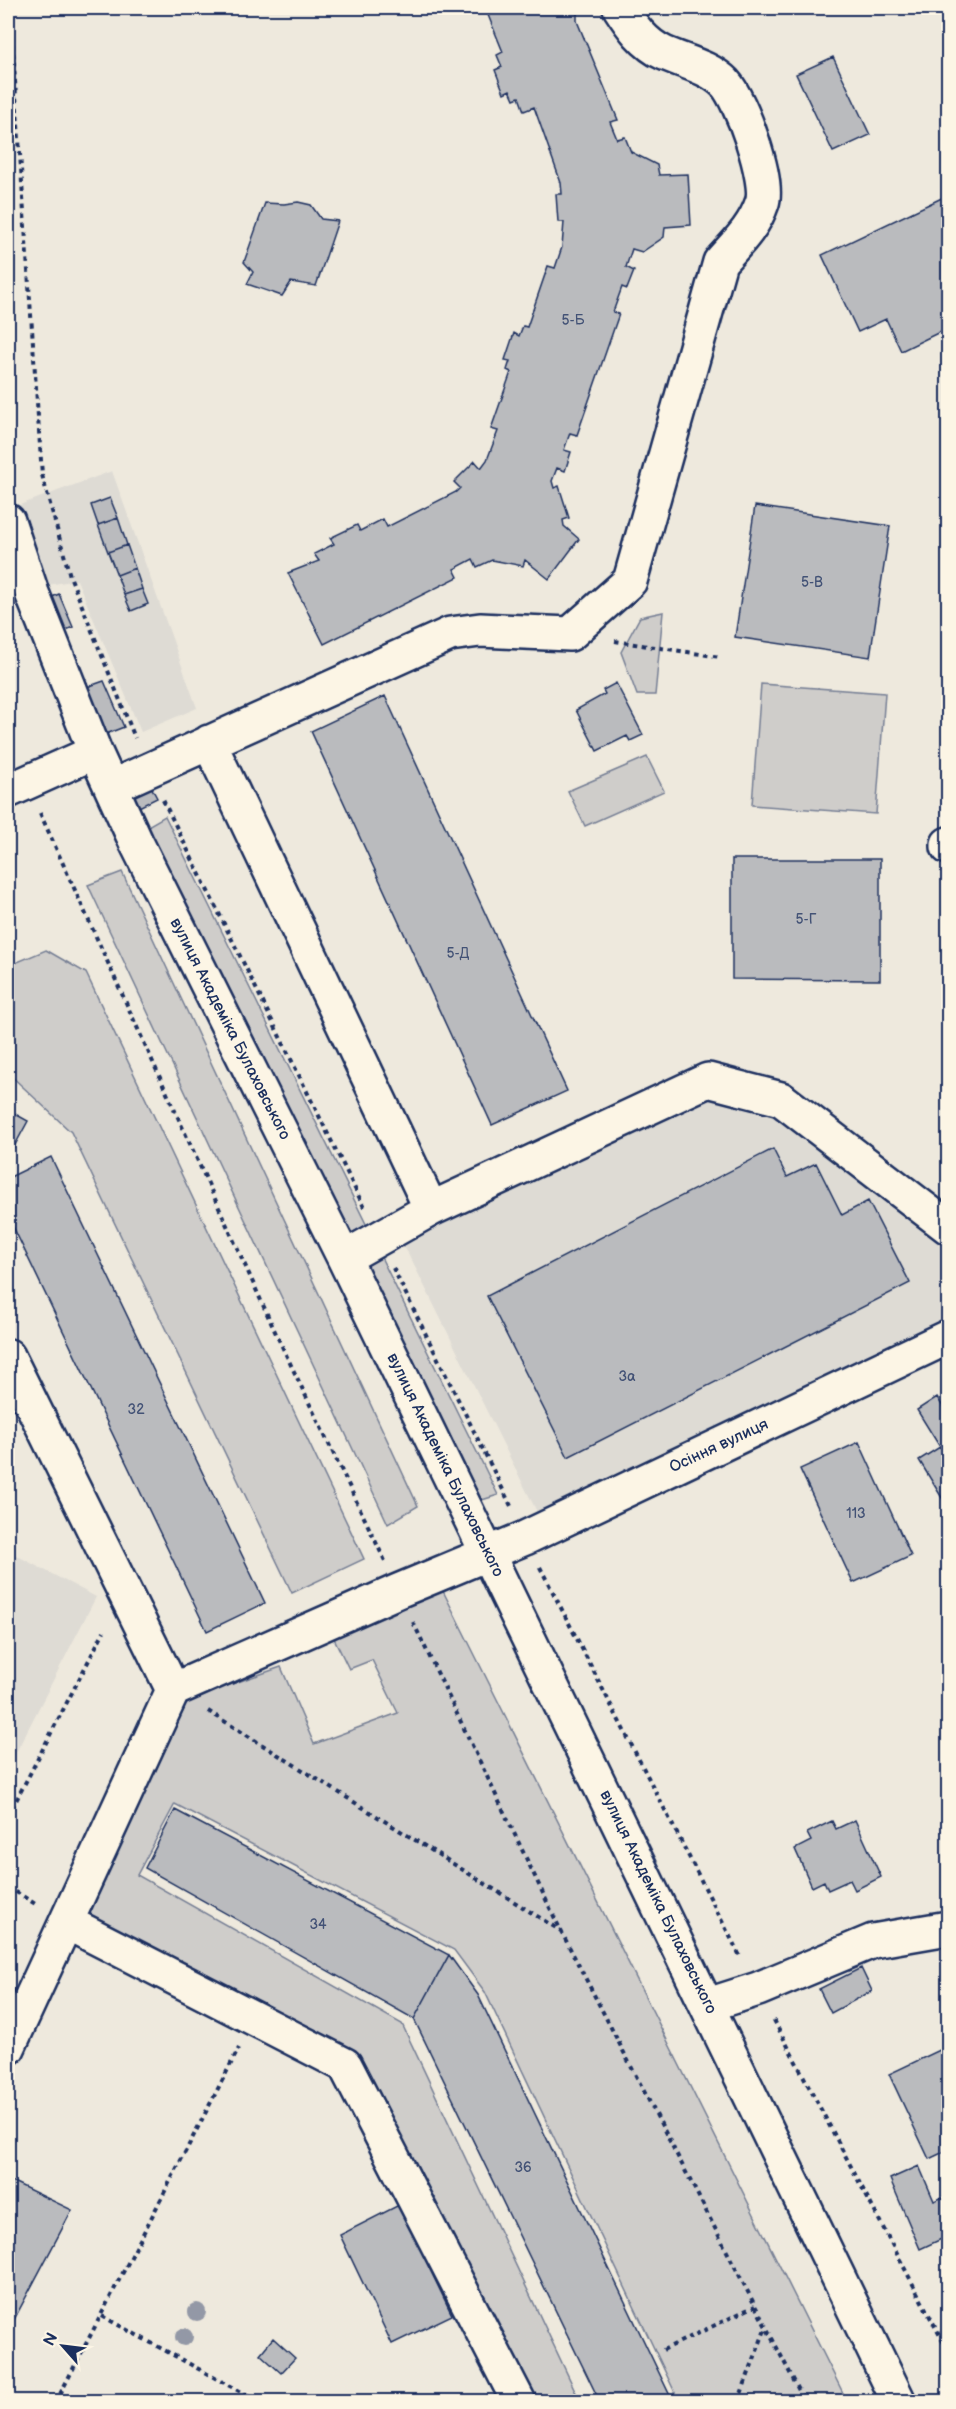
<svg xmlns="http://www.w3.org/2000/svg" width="956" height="2409" font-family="'Balsamiq Sans',sans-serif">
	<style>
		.built { fill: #dedbd4 }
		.green { fill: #cfcdca; stroke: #757e94; stroke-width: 1.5 }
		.building { fill: #babbbe; stroke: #1b2f5e; stroke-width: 1.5 }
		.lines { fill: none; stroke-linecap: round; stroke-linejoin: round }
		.minor-casing { stroke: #1b2f5e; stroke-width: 38 }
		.path { stroke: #1b2f5e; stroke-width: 4; stroke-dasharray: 4.5 4.5; stroke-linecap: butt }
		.minor { stroke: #fcf5e5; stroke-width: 33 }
		.tree { fill: #9398a6 }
		.labels { text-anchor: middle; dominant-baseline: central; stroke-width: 5; stroke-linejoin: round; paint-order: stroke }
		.number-label { font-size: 14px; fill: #435276 }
		.street-label { font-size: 16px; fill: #1b2f5e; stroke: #fcf5e5 }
	</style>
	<rect width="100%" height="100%" fill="#eee9dd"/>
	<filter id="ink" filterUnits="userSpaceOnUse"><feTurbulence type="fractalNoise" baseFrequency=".0167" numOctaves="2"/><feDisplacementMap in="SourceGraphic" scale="12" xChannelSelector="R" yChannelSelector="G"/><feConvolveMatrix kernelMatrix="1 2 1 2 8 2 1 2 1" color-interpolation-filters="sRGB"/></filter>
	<g filter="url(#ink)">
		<path class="built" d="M 112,471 L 197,708 L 141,732 L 77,580 L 48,585 L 17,506 Z
			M 711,1097 L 781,1113 L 948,1243 L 948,1316 L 537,1512 L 403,1243 Z
			M 8,1551 L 96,1597 L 8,1768 Z"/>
		<path class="green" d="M 663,612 L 655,695 L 637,695 L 621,652 L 640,617 Z
			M 761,684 L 885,693 L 876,814 L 752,805 Z
			M 647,757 L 664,791 L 585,826 L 568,791 Z
			M 165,816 L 368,1228 L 341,1243 L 146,827 Z
			M 122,872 L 418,1506 L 388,1524 L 88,885 Z
			M 46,950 L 86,973 L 364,1559 L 292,1593 L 71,1132 L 8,1073 L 8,966 Z
			M 377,1249 L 498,1495 L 469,1504 L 351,1264 Z
			M 439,1583 L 847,2401 L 679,2401 L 485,1992 L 454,1950 L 175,1804 L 137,1875 L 402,2024 L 580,2401 L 538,2401 L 352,2058 L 82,1921 L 181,1702 L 281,1667 L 314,1744 L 398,1713 L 372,1660 L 349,1669 L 331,1632 Z"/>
		<path class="building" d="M 505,8 L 577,8 L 577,21 L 618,120 L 610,122 L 617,139 L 625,137 L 631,152 L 657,165 L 659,175 L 688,174 L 691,225 L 665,227 L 664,237 L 642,252 L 632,249 L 626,267 L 634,271 L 627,289 L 622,287 L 613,312 L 619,314 L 577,435 L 570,433 L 564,450 L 571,452 L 565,471 L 557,468 L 552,481 L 554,488 L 559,486 L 569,518 L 563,520 L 564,526 L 579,539 L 549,579 L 525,560 L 523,566 L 492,560 L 477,567 L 473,559 L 454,569 L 458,577 L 324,644 L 288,573 L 319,561 L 314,554 L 334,544 L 330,538 L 357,525 L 360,531 L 383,519 L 387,527 L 456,492 L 460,488 L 454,482 L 475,461 L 481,468 L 487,460 L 498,431 L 491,429 L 511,372 L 507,370 L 510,361 L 505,360 L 514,333 L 519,336 L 523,326 L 527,327 L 548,266 L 555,268 L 562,247 L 564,222 L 558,222 L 556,194 L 562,194 L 561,183 L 534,107 L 524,111 L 519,97 L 514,99 L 510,90 L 504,93 L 495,70 L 502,67 L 497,55 L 503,52 L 488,15 Z
			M 833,57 L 870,135 L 833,152 L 796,74 Z
			M 948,195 L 948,328 L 901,351 L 886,319 L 858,332 L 822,255 Z
			M 298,202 L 311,205 L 321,219 L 338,221 L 316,286 L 291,282 L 282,296 L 247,284 L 253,272 L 244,262 L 265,203 L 284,204 Z
			M 110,498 L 118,518 L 98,525 L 91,505 Z
			M 755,506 L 890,526 L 870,657 L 735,637 Z
			M 118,518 L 127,545 L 108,552 L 98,525 Z
			M 127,545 L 135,568 L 117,575 L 108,552 Z
			M 135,568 L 142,589 L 124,595 L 117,575 Z
			M 142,589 L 148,604 L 131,611 L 124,595 Z
			M 59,594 L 73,627 L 57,634 L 43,601 Z
			M 104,681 L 124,727 L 106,734 L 87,687 Z
			M 616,683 L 643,735 L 630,741 L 627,736 L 597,751 L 576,710 L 605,694 L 603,690 Z
			M 385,696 L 567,1091 L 492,1125 L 311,731 Z
			M 147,779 L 157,798 L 133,810 L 124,790 Z
			M 732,859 L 880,859 L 880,980 L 732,979 Z
			M 8,1110 L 28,1121 L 8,1158 Z
			M 773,1149 L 787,1177 L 816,1163 L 842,1215 L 868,1201 L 910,1283 L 568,1457 L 487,1296 Z
			M 51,1157 L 265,1603 L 207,1631 L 8,1216 L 8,1178 Z
			M 937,1397 L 948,1415 L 947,1506 L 919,1460 L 940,1447 L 917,1410 Z
			M 859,1442 L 911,1556 L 853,1583 L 800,1469 Z
			M 175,1810 L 449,1955 L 414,2019 L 145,1868 Z
			M 855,1820 L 881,1877 L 855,1890 L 850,1880 L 828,1890 L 824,1881 L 812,1887 L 795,1849 L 811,1841 L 807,1833 L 832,1821 L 836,1829 Z
			M 449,1955 L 478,1995 L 673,2402 L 600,2402 L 414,2019 Z
			M 861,1968 L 872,1991 L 831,2013 L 819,1989 Z
			M 942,2049 L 948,2063 L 948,2150 L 929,2159 L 889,2074 Z
			M 919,2166 L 934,2201 L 948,2195 L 948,2236 L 920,2249 L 890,2179 Z
			M 9,2180 L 72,2210 L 8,2331 L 8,2183 Z
			M 399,2205 L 452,2315 L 392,2344 L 340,2235 Z
			M 273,2338 L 295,2358 L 281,2373 L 260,2354 Z"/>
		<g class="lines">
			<defs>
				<path id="minor" d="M 8,521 L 32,593 L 95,752 L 136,842 L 344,1258 L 899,2402
					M 209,742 L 431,1209 L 708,1080 L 781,1099 L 948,1227
					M 111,787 L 450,634 L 480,630 L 570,634 L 630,581 L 720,262 C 737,243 754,227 762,203 C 770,181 741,100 725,83 C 709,67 684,62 664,53 C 644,44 631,25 620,8
					M 8,791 L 95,752
					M 948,844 L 948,847
					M 344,1258 L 431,1209
					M 8,1356 L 173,1690 L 398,1591 L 525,1538 L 948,1337
					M 66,1922 L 345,2065 L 519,2402
					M 708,2005 L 758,1989 L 873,1941 L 948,1928
					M 8,2048 L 173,1690"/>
			</defs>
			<use href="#minor" class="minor-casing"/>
			<path class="path" d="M 10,8 L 42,475 L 70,576 L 135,738
				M 615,641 L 720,657
				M 8,735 L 14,751
				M 163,800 L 364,1207
				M 40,813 L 278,1338 L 385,1561
				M 393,1268 L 511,1506
				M 540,1567 L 741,1958
				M 413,1622 L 561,1931 L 805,2402
				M 208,1711 L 561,1931
				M 8,1816 L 104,1631
				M 8,1887 L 37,1905
				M 774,2020 L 948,2351
				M 102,2316 L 248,2396 L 254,2402
				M 663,2350 L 755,2306
				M 56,2402 L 239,2048
				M 738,2402 L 766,2327"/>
			<use href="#minor" class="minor"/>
		</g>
		<g class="tree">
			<circle cx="197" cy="2312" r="9"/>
			<circle cx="184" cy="2337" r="9"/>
		</g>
	</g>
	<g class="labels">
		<g class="number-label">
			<text x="573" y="320">5-Б</text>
			<text x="812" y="582">5-В</text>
			<text x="806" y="919">5-Г</text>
			<text x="458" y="953">5-Д</text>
			<text x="627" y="1376">3а</text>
			<text x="136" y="1409">32</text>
			<text x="856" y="1513">113</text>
			<text x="318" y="1924">34</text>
			<text x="523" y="2167">36</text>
		</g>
		<g class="street-label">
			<text transform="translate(230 1029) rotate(63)">вулиця Академіка Булаховського</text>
			<text transform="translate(719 1446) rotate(-25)">Осіння вулиця</text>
			<text transform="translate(445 1465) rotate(64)">вулиця Академіка Булаховського</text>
			<text transform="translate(658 1902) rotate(64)">вулиця Академіка Булаховського</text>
		</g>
	</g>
	<rect width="956" height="2409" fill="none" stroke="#fcf5e5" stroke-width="30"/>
	<rect x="15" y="15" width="926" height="2379" fill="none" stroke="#1b2f5e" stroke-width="2" filter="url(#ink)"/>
	<g transform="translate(63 2346) rotate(298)" stroke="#fcf5e5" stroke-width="4.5" paint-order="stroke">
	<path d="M0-4.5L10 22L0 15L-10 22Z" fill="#1b2f5e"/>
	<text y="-9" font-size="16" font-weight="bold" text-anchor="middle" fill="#1b2f5e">N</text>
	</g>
</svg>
